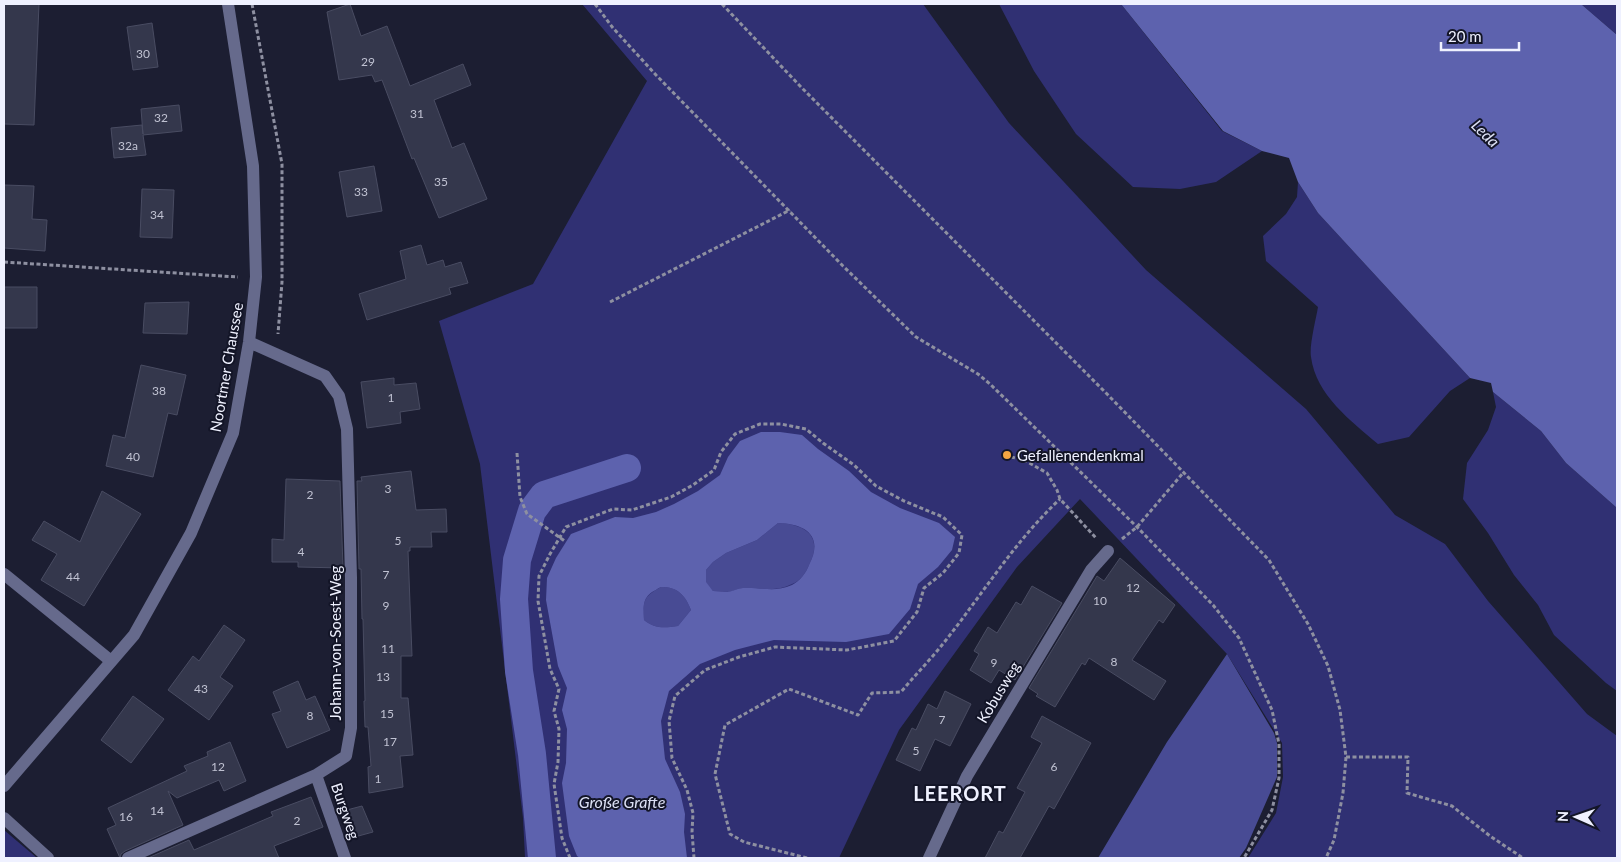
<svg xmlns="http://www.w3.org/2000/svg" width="1621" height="862" font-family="Lato,sans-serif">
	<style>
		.green { fill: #303073 }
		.forest { fill: #484b94 }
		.water { fill: #5d62ae; fill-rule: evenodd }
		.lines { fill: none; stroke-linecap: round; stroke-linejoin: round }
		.canal { stroke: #5d62ae; stroke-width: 28 }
		.building { fill: #34374c; stroke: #494c62 }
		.path { stroke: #8e90a1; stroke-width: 3; stroke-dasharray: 4 2.5; stroke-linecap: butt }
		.service { stroke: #666a8c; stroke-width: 12 }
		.minor { stroke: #666a8c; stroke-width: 12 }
		.poi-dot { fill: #f3a442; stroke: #131527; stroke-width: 2 }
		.labels { text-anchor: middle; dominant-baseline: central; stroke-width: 4; stroke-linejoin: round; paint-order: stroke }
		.number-label { font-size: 12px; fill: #c0c2d2 }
		.street-label { font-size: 15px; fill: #eff1ff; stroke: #131527 }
		.poi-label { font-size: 15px; fill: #eff1ff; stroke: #131527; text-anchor: start }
		.water-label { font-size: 16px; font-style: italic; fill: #dce0f5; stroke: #131527 }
		.district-label { font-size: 20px; font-weight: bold; letter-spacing: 1px; fill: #eff1ff; stroke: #131527 }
	</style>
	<rect width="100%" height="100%" fill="#1c1e32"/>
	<path class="green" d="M 582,4 L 923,4 L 1009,123 L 1146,270 L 1306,409 L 1395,515 L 1445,544 L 1488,601 L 1587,714 L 1617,736 L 1617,858 L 1248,858 L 1276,813 L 1283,777 L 1282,743 L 1227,654 L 1080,499 L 1017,567 L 899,730 L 839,858 L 525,858 L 523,818 L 480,464 L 439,321 L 533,284 L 647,81 Z
		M 999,4 L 1121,4 L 1222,131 L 1262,151 L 1216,182 L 1180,189 L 1133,187 L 1076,134 L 1034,71 Z
		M 1581,4 L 1617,4 L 1617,35 Z
		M 1298,182 L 1318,213 L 1470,378 L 1450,391 L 1409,437 L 1378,444 C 1351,421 1316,395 1311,357 C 1309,346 1316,319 1318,307 L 1266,261 L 1263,236 L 1286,214 L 1297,197 Z
		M 1493,392 L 1541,431 L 1566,463 L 1617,508 L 1617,691 L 1606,683 L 1554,635 L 1538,605 L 1514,575 L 1488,533 L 1463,499 L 1467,463 L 1488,430 L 1496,407 Z
		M 4,830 L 37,858 L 4,858 Z"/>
	<path class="forest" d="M 778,523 C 805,524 824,536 809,565 C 806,573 800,581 792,584 C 774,593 762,587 743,588 C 738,588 734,591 729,592 C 724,592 718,591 713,591 L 706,583 L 706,570 L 713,562 L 726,553 L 757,540 Z
		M 661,587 C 678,587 685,595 691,610 L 678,626 C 664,628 655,629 644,620 C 643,601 643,597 661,587 Z
		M 1227,654 L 1274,733 L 1277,743 L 1277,777 L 1246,848 L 1239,858 L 1098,858 L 1167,742 Z"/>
	<path class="water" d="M 1121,4 L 1581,4 L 1617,35 L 1617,508 L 1566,463 L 1541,431 L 1493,392 L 1491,383 L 1470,378 L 1318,213 L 1298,182 L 1289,158 L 1262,151 L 1223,131 Z
		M 761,432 L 780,432 L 802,435 L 818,449 L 849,471 L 871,492 L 900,508 L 939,523 L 955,537 L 952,550 L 938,567 L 918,584 L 910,609 L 889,634 L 846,642 L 774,640 L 735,650 L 700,664 L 669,691 L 661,721 L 665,759 L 680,792 L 685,814 L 684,832 L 687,858 L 580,858 L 577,856 L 569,836 L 562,783 L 566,763 L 567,729 L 562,710 L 567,688 L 558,666 L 546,600 L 547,578 L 556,558 L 571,534 L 615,517 L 633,518 L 656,512 L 674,504 L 698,491 L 720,475 L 728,457 L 740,441 ZM 778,523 C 806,524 824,536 809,565 C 806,573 800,581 792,585 C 774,593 762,587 743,588 C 738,588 733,591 728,592 C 724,592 718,591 713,591 L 706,582 L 706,570 L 713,562 L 726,553 L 757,540 ZM 661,587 C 678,587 685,595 691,610 L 678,626 C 664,628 655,629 644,620 C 643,601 643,596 661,587 Z"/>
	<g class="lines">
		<path class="canal" d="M 542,858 L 532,754 L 519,671 L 514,599 L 517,560 L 532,511 L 544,495 L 627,468"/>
	</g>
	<path class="building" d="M 4,4 L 39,4 L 34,125 L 4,124 Z
		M 350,4 L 361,36 L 387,26 L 410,86 L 463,64 L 471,85 L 434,100 L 452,148 L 464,143 L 487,199 L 439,218 L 414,158 L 412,159 L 382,80 L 375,82 L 372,75 L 339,80 L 327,12 Z
		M 152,23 L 158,67 L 133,70 L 127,27 Z
		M 179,105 L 182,131 L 143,135 L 146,155 L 114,158 L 111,128 L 142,125 L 143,134 L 141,109 Z
		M 374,166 L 382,211 L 347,217 L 339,172 Z
		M 4,185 L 34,186 L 32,219 L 47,220 L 45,251 L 4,248 Z
		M 142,189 L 174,190 L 172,238 L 140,237 Z
		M 421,245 L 427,265 L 443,260 L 445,267 L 461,262 L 468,283 L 449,288 L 451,294 L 367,320 L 359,294 L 406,279 L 400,251 Z
		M 4,287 L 37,287 L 37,328 L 4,328 Z
		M 189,302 L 187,334 L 143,333 L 145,303 Z
		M 141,365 L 186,375 L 177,415 L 168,413 L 153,477 L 106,466 L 113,435 L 125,438 Z
		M 394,378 L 394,385 L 416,383 L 420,409 L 400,412 L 401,423 L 367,428 L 361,382 Z
		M 411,471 L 416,510 L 446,509 L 447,532 L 431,532 L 432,547 L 410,547 L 410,551 L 408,551 L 412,656 L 401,656 L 401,698 L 408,698 L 413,755 L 400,756 L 403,787 L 369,793 L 368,767 L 371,766 L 368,727 L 365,727 L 364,701 L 365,701 L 363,619 L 362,619 L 361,569 L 359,569 L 357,481 L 362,481 L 361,477 Z
		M 286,479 L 340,481 L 343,568 L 298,567 L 298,562 L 272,562 L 272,539 L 284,540 Z
		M 102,491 L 141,514 L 84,606 L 41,580 L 57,554 L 32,540 L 44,521 L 80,542 Z
		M 1120,558 L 1175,605 L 1163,623 L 1159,620 L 1132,660 L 1166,681 L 1154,700 L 1089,658 L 1085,665 L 1082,663 L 1055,707 L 1036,696 L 1038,694 L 1029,688 L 1097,576 L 1104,581 Z
		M 1032,586 L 1062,603 L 1015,680 L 999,670 L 991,683 L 970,670 L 979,654 L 974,651 L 988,627 L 997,633 L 1016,602 L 1021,605 Z
		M 224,625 L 245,640 L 220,677 L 233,686 L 209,720 L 168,690 L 193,656 L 199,661 Z
		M 298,681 L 306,700 L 315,696 L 330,730 L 287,748 L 272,714 L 281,711 L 273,692 Z
		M 945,691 L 971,704 L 950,746 L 935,739 L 920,771 L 896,760 L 912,728 L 916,730 L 928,704 L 937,709 Z
		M 133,696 L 164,719 L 131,763 L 101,740 Z
		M 1042,716 L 1091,743 L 1054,809 L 1049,806 L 1020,858 L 985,858 L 999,831 L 1003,833 L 1025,792 L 1017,788 L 1042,743 L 1031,737 Z
		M 230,742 L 246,781 L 224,791 L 219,780 L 177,798 L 168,791 L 183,825 L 125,851 L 121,854 L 120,858 L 107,829 L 116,825 L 108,808 L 187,771 L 184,766 L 208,756 L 207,752 Z
		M 311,797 L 323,827 L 274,846 L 279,858 L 148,858 L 189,840 L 194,850 L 273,816 L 271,812 Z
		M 362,806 L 373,832 L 351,838 L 343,811 Z"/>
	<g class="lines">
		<path class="path" d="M 252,4 L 282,164 L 282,282 L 278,334
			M 595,4 L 613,28 L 656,75 L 843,266 L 916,337 L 978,374 L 990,384 L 1137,527 L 1213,605 L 1239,638 L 1272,710 L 1279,744 L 1279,778 L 1272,810 L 1244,858
			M 722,4 L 801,87 L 1108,395 L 1269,560 L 1308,624 L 1328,666 L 1340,710 L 1346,757 L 1343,793 L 1334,840 L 1326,858
			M 4,262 L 238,277
			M 610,302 L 790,210
			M 517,453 L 520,497 L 527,514 L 566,542
			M 1011,457 L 1024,460 L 1047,473 L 1057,490 L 1060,499 L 1096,538
			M 1122,539 L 1137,527 L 1183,473
			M 1346,757 L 1408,757 L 1407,793 L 1452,806 L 1490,836 L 1523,858
			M 570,858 L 562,838 L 554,784 L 558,762 L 559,729 L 554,711 L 559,689 L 550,669 L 538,601 L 539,576 L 550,554 L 566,527 L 613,509 L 632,510 L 671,497 L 693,485 L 714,470 L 721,452 L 735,434 L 760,424 L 781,424 L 806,429 L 823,443 L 854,465 L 876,486 L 904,501 L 943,517 L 962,535 L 959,553 L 943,573 L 924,588 L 917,612 L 894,641 L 847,650 L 775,647 L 739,657 L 705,670 L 675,696 L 669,721 L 672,758 L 687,790 L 693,813 L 692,832 L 694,858
			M 807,858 L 744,842 L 730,834 L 715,774 L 725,725 L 789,689 L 858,715 L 872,693 L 901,692 C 916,674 932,658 946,640 C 984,592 1015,541 1060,499"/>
		<path class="service" d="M 4,574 L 111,661"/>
		<path class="minor" d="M 316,775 L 345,858
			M 4,786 L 134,635 L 191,533 L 233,433 L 249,342 L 256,277 L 253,166 L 228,4
			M 4,818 L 48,858
			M 128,858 L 316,775 L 346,756 L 351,728 L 351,578 L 347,429 L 339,396 L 325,376 L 249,342
			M 929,858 L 967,776 L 1091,570 L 1108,551"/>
	</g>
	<circle class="poi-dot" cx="1007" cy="455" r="5"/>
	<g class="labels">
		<g class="number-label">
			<text x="143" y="53">30</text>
			<text x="368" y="61">29</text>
			<text x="417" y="113">31</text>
			<text x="161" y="117">32</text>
			<text x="128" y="145">32a</text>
			<text x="441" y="181">35</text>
			<text x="361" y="191">33</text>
			<text x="157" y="214">34</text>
			<text x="159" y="390">38</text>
			<text x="391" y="397">1</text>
			<text x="133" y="456">40</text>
			<text x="388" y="488">3</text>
			<text x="310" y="494">2</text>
			<text x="398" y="540">5</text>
			<text x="301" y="551">4</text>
			<text x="386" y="574">7</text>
			<text x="73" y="576">44</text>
			<text x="1133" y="587">12</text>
			<text x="1100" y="600">10</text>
			<text x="386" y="605">9</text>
			<text x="388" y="648">11</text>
			<text x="1114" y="661">8</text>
			<text x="994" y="662">9</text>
			<text x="383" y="676">13</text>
			<text x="201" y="688">43</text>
			<text x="387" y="713">15</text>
			<text x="310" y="715">8</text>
			<text x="942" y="719">7</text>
			<text x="390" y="741">17</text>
			<text x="916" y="750">5</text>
			<text x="218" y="766">12</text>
			<text x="1054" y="766">6</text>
			<text x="378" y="778">1</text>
			<text x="157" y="810">14</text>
			<text x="126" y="816">16</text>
			<text x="297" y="820">2</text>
		</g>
		<g class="street-label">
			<text transform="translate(226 367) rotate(-80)">Noortmer Chaussee</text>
			<text transform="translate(335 643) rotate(-90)">Johann-von-Soest-Weg</text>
			<text transform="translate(998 692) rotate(-59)">Kobusweg</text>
			<text transform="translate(346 811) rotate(71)">Burgweg</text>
		</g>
		<g class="poi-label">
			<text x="1017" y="455">Gefallenendenkmal</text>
		</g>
		<g class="water-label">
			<text transform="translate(1486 133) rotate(44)">Leda</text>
			<text x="622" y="801">Große Grafte</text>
		</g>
		<g class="district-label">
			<text x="960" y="793">LEERORT</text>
		</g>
	</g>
	<rect width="1621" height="862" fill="none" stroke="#eff1ff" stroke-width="10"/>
	<g transform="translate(1576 817) rotate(272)" stroke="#131527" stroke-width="4" paint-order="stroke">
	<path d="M0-4L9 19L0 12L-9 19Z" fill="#eff1ff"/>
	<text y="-8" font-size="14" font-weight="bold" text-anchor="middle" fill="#eff1ff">N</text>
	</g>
	<path d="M1441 42v8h78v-8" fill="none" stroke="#eff1ff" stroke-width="2.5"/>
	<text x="1448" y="42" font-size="15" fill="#eff1ff" stroke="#131527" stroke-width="4" paint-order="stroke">20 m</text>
</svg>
